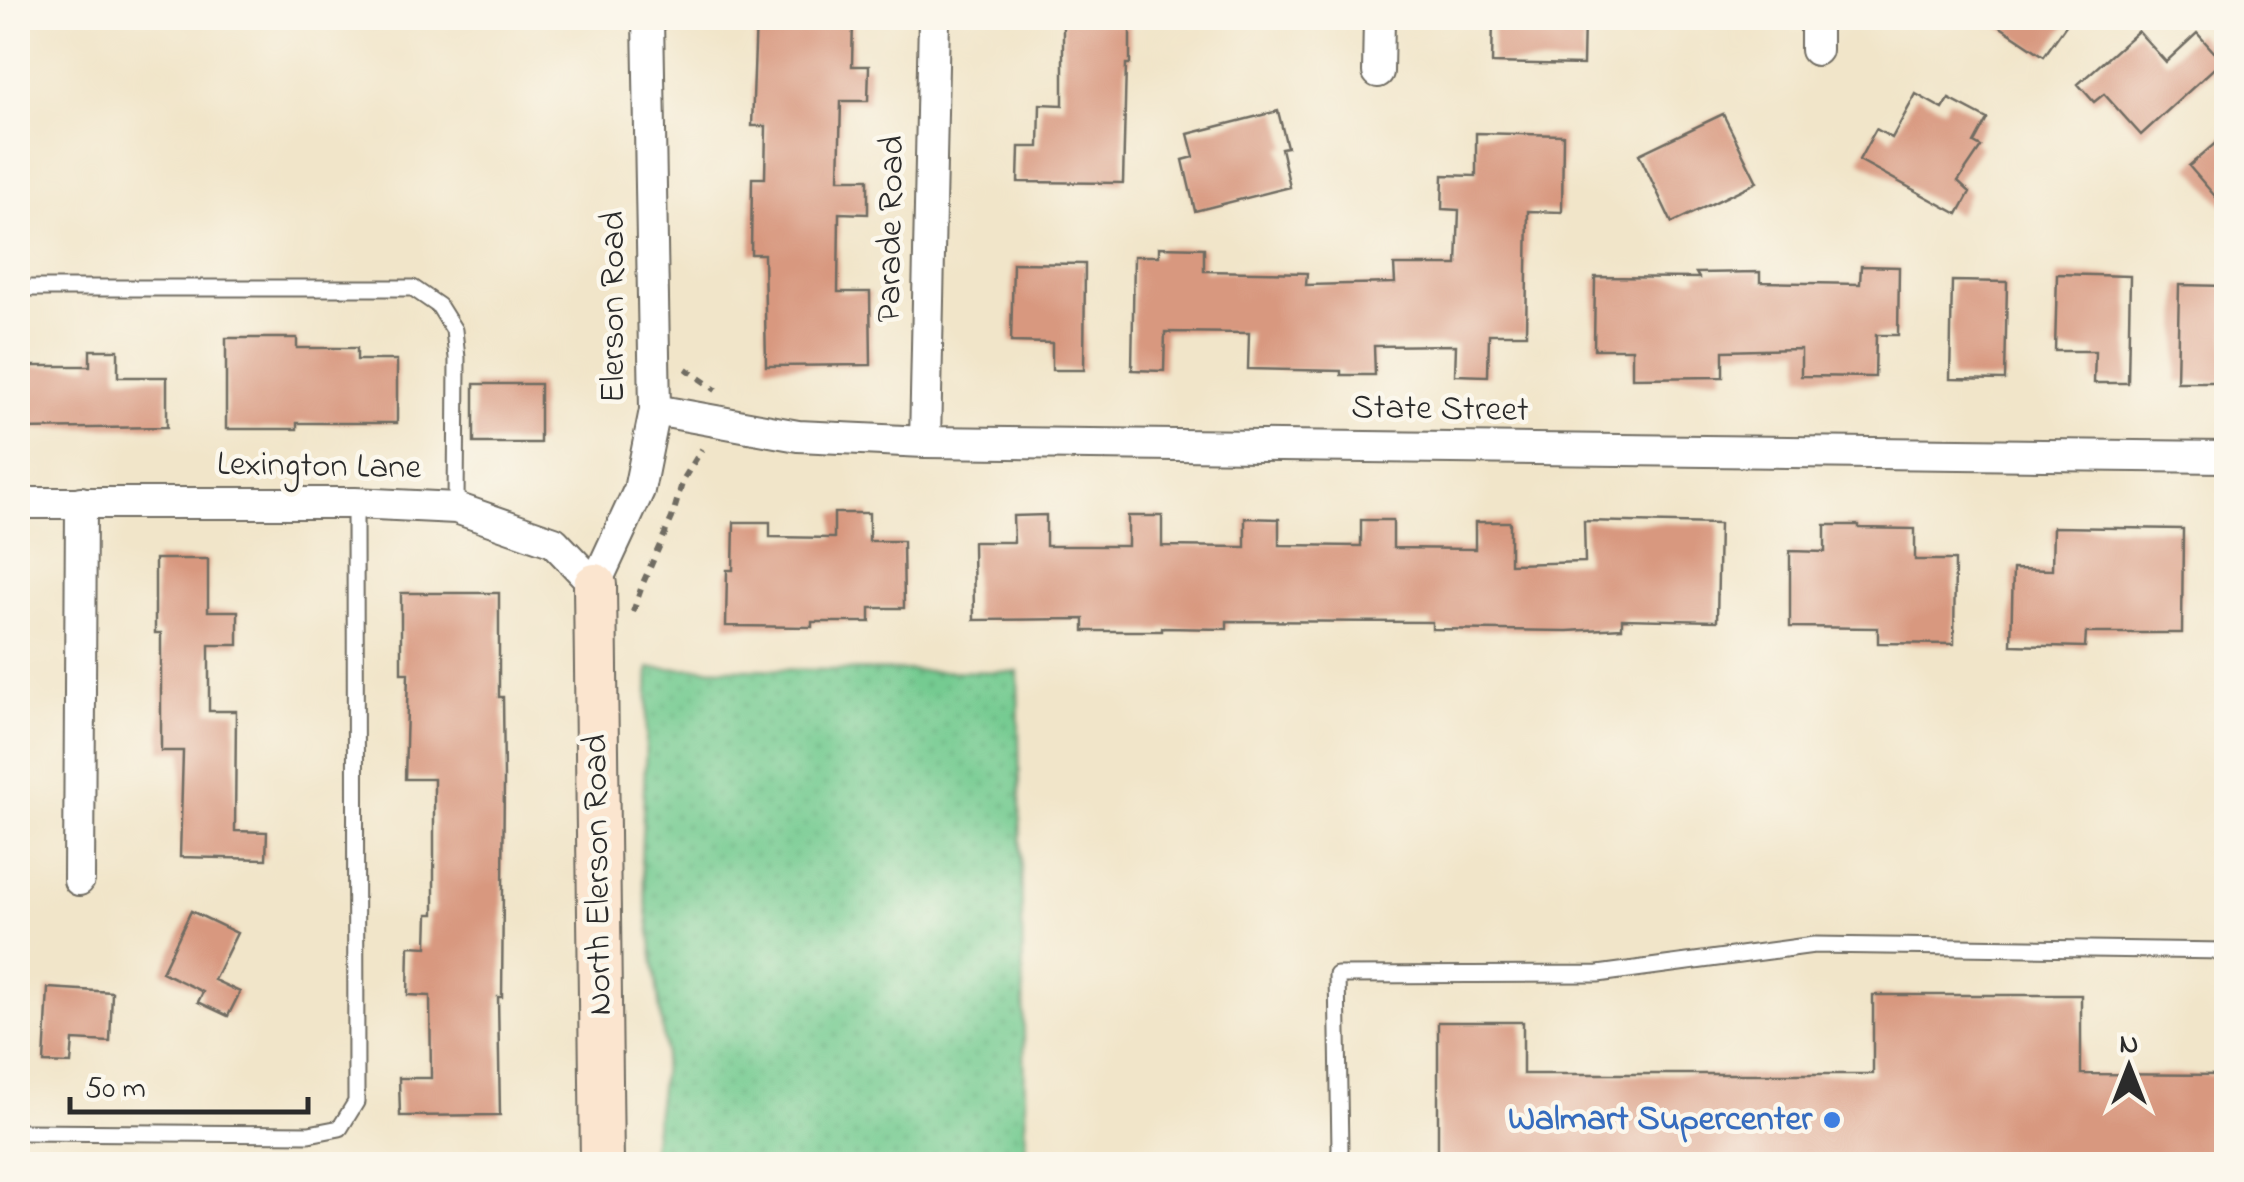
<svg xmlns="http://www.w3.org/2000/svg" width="2244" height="1182" font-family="'Indie Flower',sans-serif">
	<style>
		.grass { fill: url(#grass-dots); stroke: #507b5e; stroke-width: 2.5 }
		.building { fill: #d8987f }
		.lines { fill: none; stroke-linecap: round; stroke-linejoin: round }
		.lane-casing { stroke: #706c62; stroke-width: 19 }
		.street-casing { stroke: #706c62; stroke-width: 34 }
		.secondary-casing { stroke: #706c62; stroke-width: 46 }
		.path { stroke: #706c62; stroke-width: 6; stroke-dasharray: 8 8; stroke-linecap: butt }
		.lane { stroke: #fff; stroke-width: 15 }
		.street { stroke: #fff; stroke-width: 30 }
		.secondary { stroke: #fbe5cf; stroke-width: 42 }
		.shop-dot { fill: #3f7fe0; stroke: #fbf7ec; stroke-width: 4 }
		.labels { text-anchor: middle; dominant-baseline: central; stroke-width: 9; stroke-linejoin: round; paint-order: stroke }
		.street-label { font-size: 35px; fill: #2b2b2b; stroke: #fbf7ec }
		.shop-label { font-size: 35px; font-weight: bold; fill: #366cbe; stroke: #fbf7ec; text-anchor: end }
	</style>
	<defs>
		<pattern id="grass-dots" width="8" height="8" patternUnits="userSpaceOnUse" patternTransform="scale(2.5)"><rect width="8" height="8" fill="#74cb91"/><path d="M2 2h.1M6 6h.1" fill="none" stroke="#65ae7d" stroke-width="1.8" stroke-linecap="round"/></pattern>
	</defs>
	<rect width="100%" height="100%" fill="#fbf7ec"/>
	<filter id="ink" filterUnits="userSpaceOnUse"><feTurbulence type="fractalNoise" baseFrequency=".01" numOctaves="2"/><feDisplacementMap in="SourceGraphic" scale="20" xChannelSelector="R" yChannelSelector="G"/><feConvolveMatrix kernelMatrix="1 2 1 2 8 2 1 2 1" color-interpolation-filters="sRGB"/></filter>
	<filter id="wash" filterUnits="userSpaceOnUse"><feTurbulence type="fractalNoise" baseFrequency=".0048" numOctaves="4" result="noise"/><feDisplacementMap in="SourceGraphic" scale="40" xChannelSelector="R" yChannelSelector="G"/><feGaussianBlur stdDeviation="2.25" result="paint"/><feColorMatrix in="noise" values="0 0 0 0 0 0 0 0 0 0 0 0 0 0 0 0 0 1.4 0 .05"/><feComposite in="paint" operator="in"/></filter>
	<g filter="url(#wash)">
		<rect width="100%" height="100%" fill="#f1e5c9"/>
		<path class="grass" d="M 649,668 L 1018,672 L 1026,1164 L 650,1164 L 665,1051 L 641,862 Z"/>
		<g id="blocks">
			<path class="building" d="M 756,18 L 853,18 L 852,66 L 869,66 L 868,101 L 841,101 L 839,179 L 868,179 L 868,214 L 839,213 L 838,292 L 870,292 L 871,365 L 766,366 L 764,254 L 751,254 L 752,178 L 765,178 L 766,126 L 752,126 Z
				M 1063,18 L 1114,18 L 1114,23 L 1130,23 L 1130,64 L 1126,64 L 1123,183 L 1018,182 L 1019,147 L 1039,147 L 1040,104 L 1063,105 Z
				M 1493,18 L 1584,18 L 1583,65 L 1492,63 Z
				M 1987,18 L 2071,18 L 2044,56 Z
				M 2138,31 L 2166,62 L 2197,33 L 2222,61 L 2141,135 L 2104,94 L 2094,102 L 2078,84 Z
				M 1916,94 L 1943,109 L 1949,99 L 1987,119 L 1974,143 L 1981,147 L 1958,181 L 1970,192 L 1958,214 L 1859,160 L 1876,129 L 1892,138 Z
				M 1278,111 L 1287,147 L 1281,148 L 1290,187 L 1195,211 L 1183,160 L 1194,157 L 1188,134 Z
				M 1723,114 L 1757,182 L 1672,223 L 1639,154 Z
				M 1476,133 L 1563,135 L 1562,212 L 1528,211 L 1526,334 L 1489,334 L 1488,376 L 1455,375 L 1456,345 L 1374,346 L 1375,375 L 1341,375 L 1341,371 L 1248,369 L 1249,333 L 1165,332 L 1164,371 L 1132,370 L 1134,256 L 1159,256 L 1159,247 L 1204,248 L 1204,271 L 1307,273 L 1306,285 L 1395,283 L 1394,265 L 1457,265 L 1459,210 L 1442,209 L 1443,175 L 1476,176 Z
				M 2226,134 L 2226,209 L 2189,166 Z
				M 1013,263 L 1085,264 L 1084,370 L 1052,370 L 1052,343 L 1011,342 Z
				M 1861,266 L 1899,267 L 1898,335 L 1876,335 L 1875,377 L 1801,376 L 1801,349 L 1723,351 L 1723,377 L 1632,378 L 1632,349 L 1594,349 L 1595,277 L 1699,278 L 1696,273 L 1760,272 L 1760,282 L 1860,284 Z
				M 2057,274 L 2130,276 L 2128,383 L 2094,383 L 2095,351 L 2055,351 Z
				M 1952,281 L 2007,282 L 2005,380 L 1950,379 Z
				M 2179,285 L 2226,286 L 2226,382 L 2177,382 Z
				M 226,338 L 297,338 L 297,348 L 357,348 L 357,360 L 397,360 L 397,423 L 297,423 L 297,429 L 226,429 Z
				M 90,350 L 118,350 L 118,377 L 167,377 L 167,427 L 18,429 L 18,366 L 90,366 Z
				M 474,384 L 540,384 L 540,443 L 474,443 Z
				M 834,513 L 869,513 L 869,541 L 903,541 L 904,608 L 870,608 L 870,622 L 812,622 L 812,627 L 726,626 L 727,570 L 733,570 L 734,522 L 770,522 L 770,537 L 834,538 Z
				M 1046,515 L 1046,546 L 1128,546 L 1128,516 L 1162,516 L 1162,546 L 1245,547 L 1245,518 L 1279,519 L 1279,545 L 1361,546 L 1361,520 L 1393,520 L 1393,548 L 1475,549 L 1475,522 L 1510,522 L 1510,564 L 1585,562 L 1584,521 L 1719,524 L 1717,621 L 1622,619 L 1622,628 L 1567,631 L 1432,629 L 1432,622 L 1227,621 L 1227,629 L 1162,628 L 1162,631 L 1084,631 L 1084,619 L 974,620 L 973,542 L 1014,542 L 1013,516 Z
				M 1825,525 L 1859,525 L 1859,528 L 1915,529 L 1915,560 L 1955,560 L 1954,644 L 1878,643 L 1878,628 L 1790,627 L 1790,551 L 1825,552 Z
				M 2053,527 L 2183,529 L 2182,633 L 2086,633 L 2085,647 L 2011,645 L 2013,569 L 2052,570 Z
				M 155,559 L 208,559 L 208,611 L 238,611 L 238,645 L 209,645 L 209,711 L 236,711 L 235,831 L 267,832 L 266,859 L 180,857 L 183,751 L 161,751 L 161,633 L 155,633 Z
				M 401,593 L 499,593 L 499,697 L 503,697 L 504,778 L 502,997 L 498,997 L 500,1115 L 400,1116 L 399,1078 L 431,1078 L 430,996 L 408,995 L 409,946 L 427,947 L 428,914 L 434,914 L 434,779 L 405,779 L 408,673 L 401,673 Z
				M 191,911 L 237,933 L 214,980 L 240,992 L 228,1016 L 198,1002 L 203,992 L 162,972 Z
				M 48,988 L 112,992 L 110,1042 L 73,1040 L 71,1064 L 44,1063 Z
				M 1873,995 L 2081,995 L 2081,1074 L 2226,1075 L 2226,1164 L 1438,1164 L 1438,1022 L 1523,1022 L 1523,1074 L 1873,1074 Z"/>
		</g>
	</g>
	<g filter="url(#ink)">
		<use href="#blocks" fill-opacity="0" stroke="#706c62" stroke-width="2.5"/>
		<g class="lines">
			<defs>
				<path id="lane" d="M 18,288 L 413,288 L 439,306 L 454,330 L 457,358 L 456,508
					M 18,1132 L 309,1134 L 340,1128 L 356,1102 L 355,503
					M 1338,1164 L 1340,1149 L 1337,975 L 1598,974 L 1814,945 L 2226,951"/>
				<path id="street" d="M 1816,18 L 1816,50
					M 1378,72 L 1379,18
					M 655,410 L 798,436 L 925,442 L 2226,457
					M 925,442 L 934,18
					M 18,503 L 355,503 L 456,508 L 554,542 L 595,585 L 639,490 L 655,410 L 648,18
					M 79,880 L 81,502"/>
				<path id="secondary" d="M 595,585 L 602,1164"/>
			</defs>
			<use href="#lane" class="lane-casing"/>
			<use href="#street" class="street-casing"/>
			<use href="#secondary" class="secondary-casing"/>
			<path class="path" d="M 686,369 L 716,390
				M 633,612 L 643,583 L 672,518 L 683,480 L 702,449"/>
			<use href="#lane" class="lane"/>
			<use href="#street" class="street"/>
			<use href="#secondary" class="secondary"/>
		</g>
	</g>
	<circle class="shop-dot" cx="1832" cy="1120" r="10"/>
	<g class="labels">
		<g class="street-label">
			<text transform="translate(892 229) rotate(-89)">Parade Road</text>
			<text transform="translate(614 307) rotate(-90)">Elerson Road</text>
			<text transform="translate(1440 410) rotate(1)">State Street</text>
			<text transform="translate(319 467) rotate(1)">Lexington Lane</text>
			<text transform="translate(599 875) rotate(-91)">North Elerson Road</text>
		</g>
		<g class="shop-label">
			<text x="1812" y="1120">Walmart Supercenter</text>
		</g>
	</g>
	<rect width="2244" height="1182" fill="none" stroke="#fbf7ec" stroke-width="60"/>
	<g transform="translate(2129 1067)" stroke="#fbf7ec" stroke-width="8" paint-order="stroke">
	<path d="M0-8L18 38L0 25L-18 38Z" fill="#2b2b2b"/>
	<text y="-15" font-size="28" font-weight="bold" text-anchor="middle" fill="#2b2b2b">N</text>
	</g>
	<path d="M70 1097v15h238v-15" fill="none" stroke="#2b2b2b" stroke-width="5"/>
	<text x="85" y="1097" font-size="30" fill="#2b2b2b" stroke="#fbf7ec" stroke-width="8" paint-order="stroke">50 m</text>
</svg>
